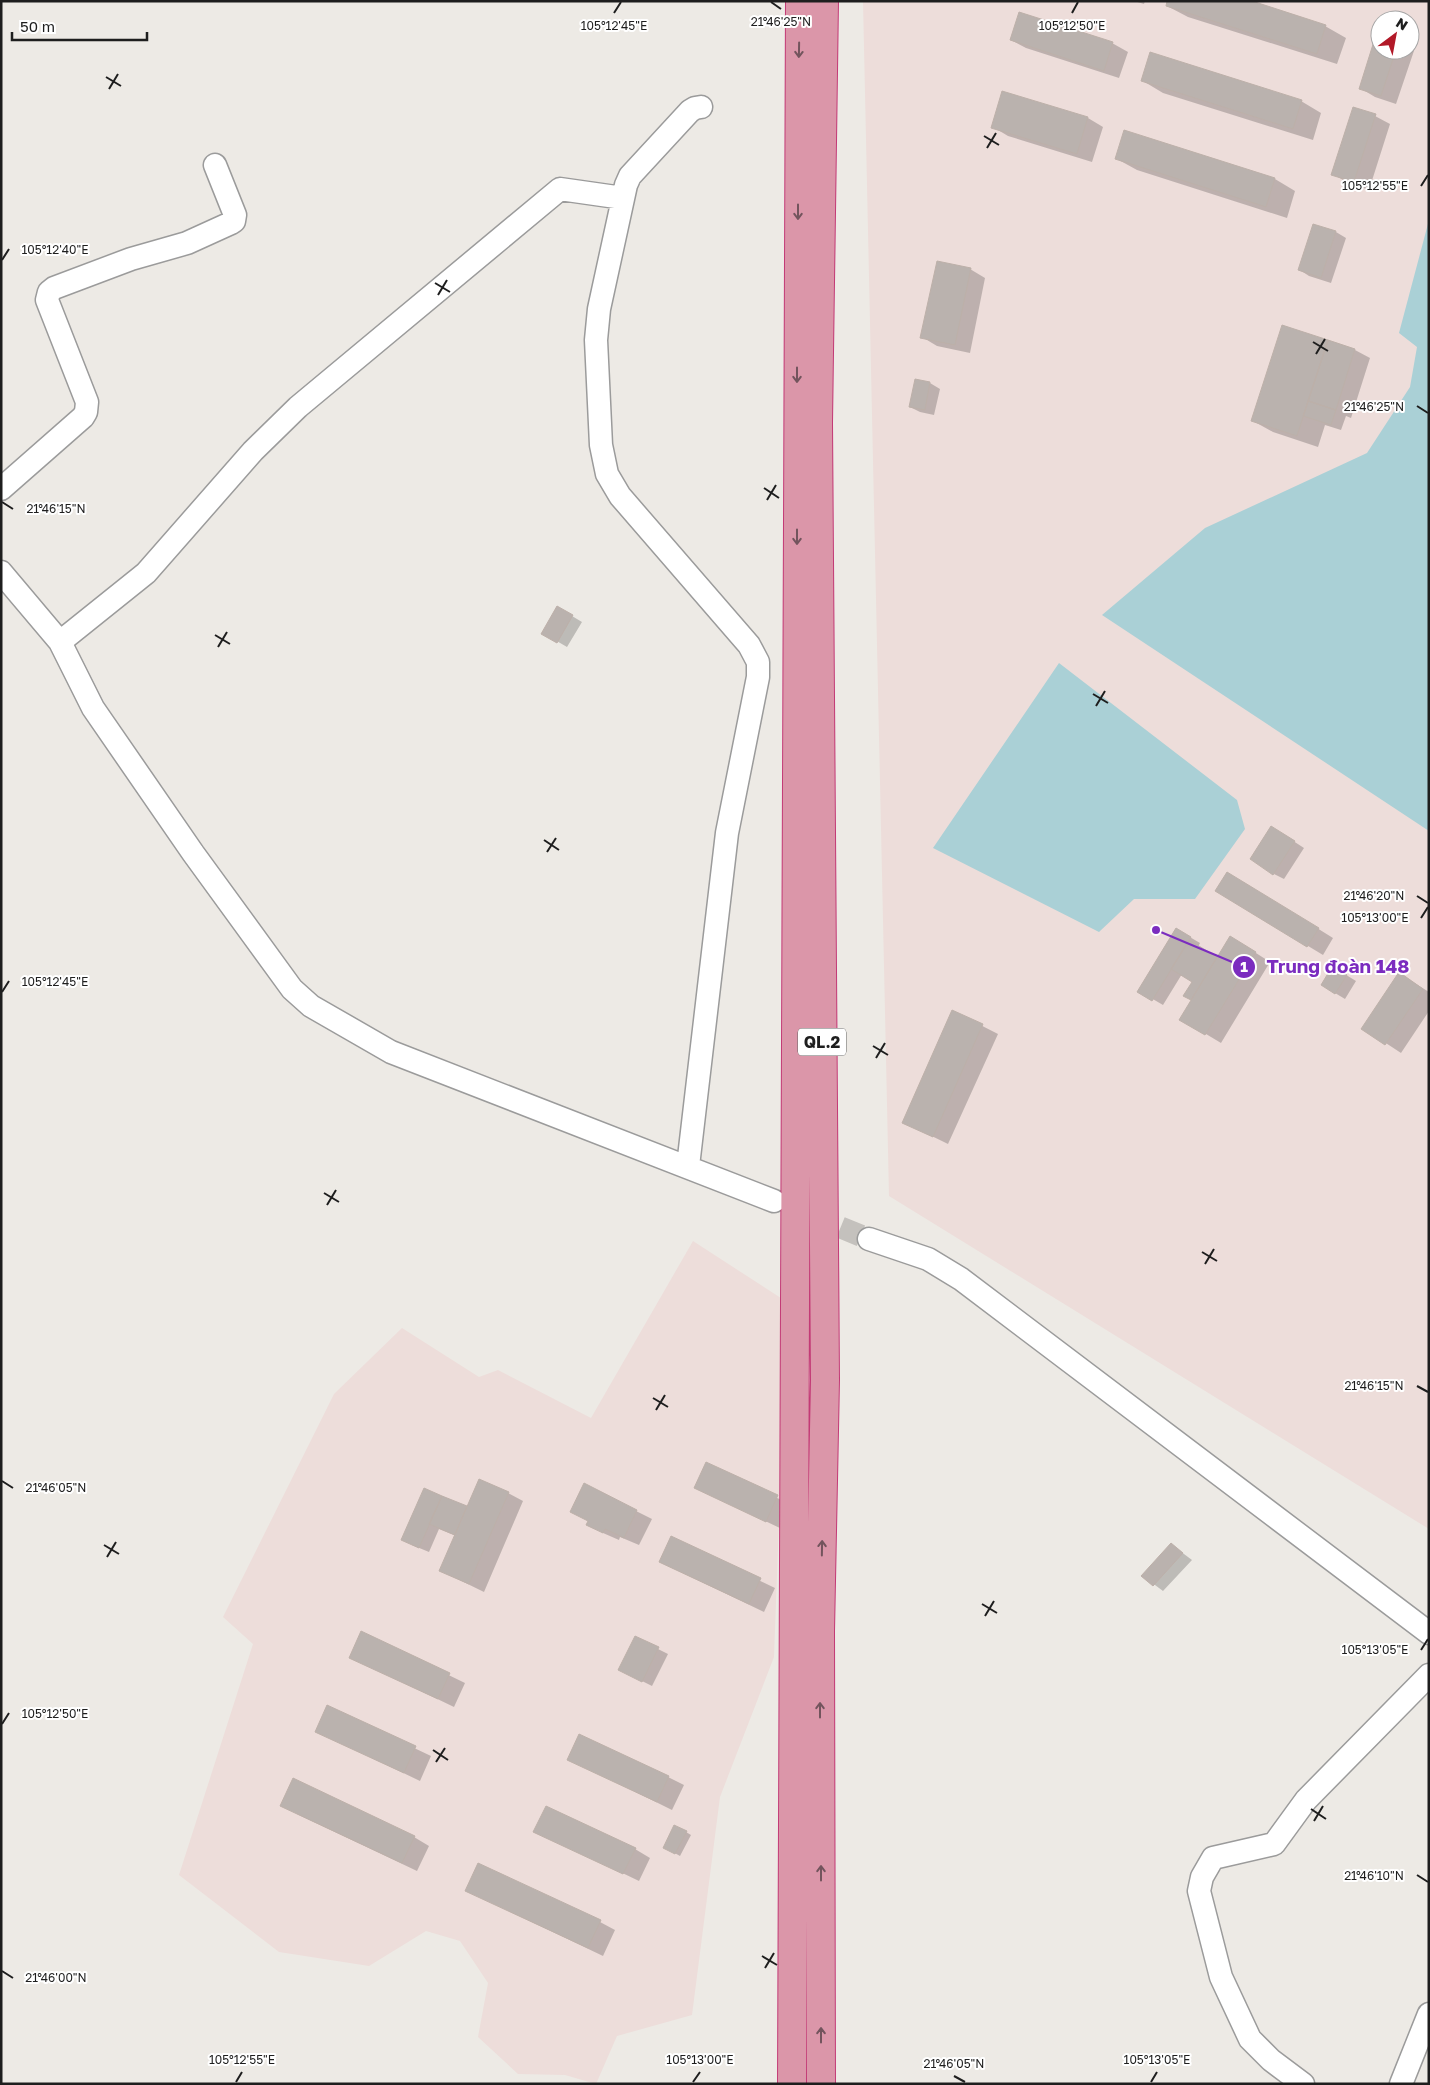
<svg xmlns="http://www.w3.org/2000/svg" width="1430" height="2085" font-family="'Golos Text',sans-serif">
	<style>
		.military { fill: #edddda; fill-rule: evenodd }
		.water { fill: #aad0d6 }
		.shadow { fill: #0003 }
		.building { fill: #bab2ae; stroke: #bdb0a9 }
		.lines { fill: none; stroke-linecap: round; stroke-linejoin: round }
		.minor-tunnel { stroke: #c4c1bd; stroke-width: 22; stroke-dasharray: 22 11; stroke-linecap: butt }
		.minor-casing { stroke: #9b9b9b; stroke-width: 25 }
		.highway-casing { stroke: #c33a76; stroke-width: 30 }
		.minor { stroke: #fff; stroke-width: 22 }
		.highway { stroke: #db96a9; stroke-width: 28 }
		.oneway { stroke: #73545d }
		.ticks { fill: none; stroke: #1e1e1e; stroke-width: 2 }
		.labels { text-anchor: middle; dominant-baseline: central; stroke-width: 4; stroke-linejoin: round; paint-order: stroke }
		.shield { fill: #fff; stroke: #626262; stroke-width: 1 }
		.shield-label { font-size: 16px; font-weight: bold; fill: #1e1e1e }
		.ticks-label { font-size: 12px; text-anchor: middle; fill: #1e1e1e; stroke: #fff; stroke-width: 4; stroke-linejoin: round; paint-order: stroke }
		.leader { fill: none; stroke: #7b2cbf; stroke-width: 2 }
		.callout-dot { fill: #7b2cbf; stroke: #fff; stroke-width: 2 }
		.mark-label { font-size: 15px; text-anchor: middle; font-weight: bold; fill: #fff }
		.callout-label { font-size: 19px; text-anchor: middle; font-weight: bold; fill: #7b2cbf; stroke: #fff; stroke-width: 4; stroke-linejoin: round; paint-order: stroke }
	</style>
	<rect width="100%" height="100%" fill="#edeae5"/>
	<path class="military" d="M 863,1 L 1429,1 L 1429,1529 L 889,1196 ZM 1380,20 L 1410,20 L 1410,50 L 1380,50 Z
		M 693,1241 L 787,1302 L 774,1657 L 720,1797 L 692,2015 L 617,2036 L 596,2084 L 565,2075 L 518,2074 L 478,2037 L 488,1983 L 460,1941 L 426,1931 L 369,1966 L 279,1952 L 179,1875 L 253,1644 L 223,1617 L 334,1394 L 402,1328 L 479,1377 L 498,1370 L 591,1418 Z"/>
	<path class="water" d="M 1429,220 L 1429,831 L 1102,615 L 1205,528 L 1367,453 L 1410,387 L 1417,347 L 1399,333 Z
		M 1059,663 L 1237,800 L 1245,829 L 1195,899 L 1134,899 L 1099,932 L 933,848 Z"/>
	<path class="shadow" d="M 1134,1 L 1145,1 L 1144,4 Z
		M 1167,6 L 1325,26 L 1346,38 L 1337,64 L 1188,17 Z
		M 1380,26 L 1380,50 L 1410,50 L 1410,34 L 1418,39 L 1396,104 L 1375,97 L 1360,88 Z
		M 1011,40 L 1112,43 L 1128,52 L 1119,78 L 1026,48 Z
		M 1143,81 L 1301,101 L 1321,113 L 1313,140 L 1163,93 Z
		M 1375,116 L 1390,124 L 1369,190 L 1348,183 L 1333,174 Z
		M 1088,118 L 1103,127 L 1092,162 L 1008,136 L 993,127 Z
		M 1125,132 L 1275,179 L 1295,191 L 1287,218 L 1137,170 L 1117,159 Z
		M 1314,225 L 1336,232 L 1346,238 L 1331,283 L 1309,276 L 1300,270 Z
		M 970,269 L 985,278 L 970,353 L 937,346 L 922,337 Z
		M 1283,327 L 1355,350 L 1370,358 L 1351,418 L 1346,416 L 1341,430 L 1325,425 L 1318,447 L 1273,432 L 1253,421 Z
		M 930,383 L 940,389 L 934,415 L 920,412 L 910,407 Z
		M 557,607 L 582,622 L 567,647 L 543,633 Z
		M 1281,833 L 1304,848 L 1284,879 L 1274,874 Z
		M 1243,882 L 1333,938 L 1323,955 L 1217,891 Z
		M 1176,929 L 1200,943 L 1198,947 L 1218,959 L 1245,946 L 1270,962 L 1221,1043 L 1181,1019 L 1192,1000 L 1185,996 L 1194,981 L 1182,974 L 1163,1005 L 1139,991 Z
		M 1343,973 L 1356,981 L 1345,999 L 1335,993 Z
		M 1400,974 L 1429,992 L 1429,1011 L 1401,1053 L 1363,1028 Z
		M 953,1011 L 998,1034 L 948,1144 L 903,1122 Z
		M 706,1464 L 792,1505 L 782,1529 L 695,1488 Z
		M 584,1485 L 652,1519 L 639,1545 L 620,1537 L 619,1540 L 603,1533 L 589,1521 Z
		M 424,1489 L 468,1508 L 508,1493 L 523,1501 L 484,1592 L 441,1571 L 456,1536 L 439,1529 L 429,1552 L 412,1545 Z
		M 672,1538 L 775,1588 L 764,1612 L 660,1562 Z
		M 1172,1545 L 1192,1560 L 1163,1591 L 1143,1576 Z
		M 362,1633 L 465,1683 L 454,1707 L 350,1657 Z
		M 658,1649 L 668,1654 L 652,1686 L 630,1675 Z
		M 328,1707 L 431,1756 L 420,1781 L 316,1731 Z
		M 569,1759 L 668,1777 L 684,1785 L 672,1810 Z
		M 297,1814 L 414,1837 L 429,1846 L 417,1871 Z
		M 535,1831 L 635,1849 L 650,1858 L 639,1881 Z
		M 686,1832 L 691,1835 L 680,1856 L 664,1847 Z
		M 467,1891 L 600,1922 L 615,1930 L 603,1956 Z"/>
	<path class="building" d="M 1167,1 L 1252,1 L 1326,25 L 1317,54 L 1166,6 Z
		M 1019,12 L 1113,42 L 1104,71 L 1010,40 Z
		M 1380,22 L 1380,50 L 1396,50 L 1381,96 L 1359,89 Z
		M 1150,52 L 1302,100 L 1293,129 L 1141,81 Z
		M 1002,91 L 1088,117 L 1077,154 L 991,128 Z
		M 1353,107 L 1376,114 L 1354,182 L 1331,175 Z
		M 1124,130 L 1275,178 L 1266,207 L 1115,159 Z
		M 1313,224 L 1336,231 L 1321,278 L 1298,270 Z
		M 937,261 L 971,268 L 955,345 L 920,338 Z
		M 1282,325 L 1328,340 L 1297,436 L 1251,421 Z
		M 1328,340 L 1355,349 L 1336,410 L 1308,401 Z
		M 915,379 L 930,382 L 925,410 L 909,407 Z
		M 1308,401 L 1336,410 L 1331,425 L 1303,416 Z
		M 557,606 L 573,615 L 557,643 L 541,634 Z
		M 1271,826 L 1295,841 L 1273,875 L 1250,859 Z
		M 1227,872 L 1319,928 L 1307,947 L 1215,891 Z
		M 1176,928 L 1191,937 L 1152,1001 L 1137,992 Z
		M 1230,936 L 1256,952 L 1205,1035 L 1179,1020 Z
		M 1189,940 L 1217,957 L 1191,1000 L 1183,996 L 1192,982 L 1171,969 Z
		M 1333,965 L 1347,975 L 1335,994 L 1321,985 Z
		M 1399,972 L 1423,989 L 1385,1045 L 1361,1029 Z
		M 952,1010 L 983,1024 L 933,1137 L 902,1123 Z
		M 706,1462 L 778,1495 L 766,1522 L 694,1488 Z
		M 479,1479 L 509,1492 L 469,1584 L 439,1571 Z
		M 584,1483 L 637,1510 L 624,1538 L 605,1529 L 603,1533 L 586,1525 L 588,1521 L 570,1512 Z
		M 424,1488 L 442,1496 L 419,1548 L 401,1540 Z
		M 442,1496 L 467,1506 L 455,1535 L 429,1524 Z
		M 671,1536 L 761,1578 L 749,1604 L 659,1562 Z
		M 1171,1543 L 1183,1553 L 1153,1586 L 1141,1576 Z
		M 361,1631 L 450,1673 L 438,1699 L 349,1658 Z
		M 635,1636 L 659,1647 L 642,1682 L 618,1670 Z
		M 327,1705 L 416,1746 L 404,1773 L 315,1732 Z
		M 579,1734 L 669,1776 L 657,1802 L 567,1760 Z
		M 293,1778 L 415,1836 L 402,1863 L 280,1806 Z
		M 546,1806 L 636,1848 L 623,1874 L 533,1832 Z
		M 674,1825 L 687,1831 L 675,1854 L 663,1848 Z
		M 478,1863 L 601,1920 L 588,1948 L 465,1891 Z"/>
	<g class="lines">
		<path class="minor-tunnel" d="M 810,1215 L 869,1239"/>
		<defs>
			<path id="minor" d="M 1,489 L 83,417 L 86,412 L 87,402 L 47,300 L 49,292 L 54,288 L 131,259 L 187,243 L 231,223 L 234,221 L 235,215 L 215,165
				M 1,572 L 60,642 L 93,708 L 193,853 L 292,989 L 311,1006 L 391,1052 L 774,1201
				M 60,642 L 146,573 L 253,451 L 298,407 L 560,189 L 623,198
				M 688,1166 L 727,833 L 758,677 L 758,662 L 749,645 L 620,496 L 607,474 L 601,445 L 596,340 L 599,309 L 626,185 L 630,176 L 690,111 L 695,108 L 701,107
				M 869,1239 L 928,1259 L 961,1279 L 1429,1633
				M 1303,2084 L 1271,2060 L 1250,2039 L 1221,1977 L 1199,1891 L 1202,1877 L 1213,1858 L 1274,1844 L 1306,1800 L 1429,1675
				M 1401,2084 L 1429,2014"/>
			<path id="highway" d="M 792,2084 L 800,1
				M 821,2084 L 820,1631 L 825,1380 L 818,423 L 824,1"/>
		</defs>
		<use href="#minor" class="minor-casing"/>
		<use href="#highway" class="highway-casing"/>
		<use href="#minor" class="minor"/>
		<use href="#highway" class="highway"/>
	</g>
	<defs><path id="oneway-shaft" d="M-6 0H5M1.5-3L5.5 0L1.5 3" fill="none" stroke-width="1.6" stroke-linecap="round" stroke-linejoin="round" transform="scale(1.25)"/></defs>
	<g class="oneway">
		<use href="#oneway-shaft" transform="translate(799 50) rotate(91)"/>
		<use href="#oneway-shaft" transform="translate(798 212) rotate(90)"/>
		<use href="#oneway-shaft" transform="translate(797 375) rotate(90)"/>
		<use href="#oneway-shaft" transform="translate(797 537) rotate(90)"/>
		<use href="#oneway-shaft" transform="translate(822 1548) rotate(-89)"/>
		<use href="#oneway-shaft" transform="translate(820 1710) rotate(-90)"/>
		<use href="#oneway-shaft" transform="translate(821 1873) rotate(-90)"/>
		<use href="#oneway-shaft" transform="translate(821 2035) rotate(-90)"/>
	</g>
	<path class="ticks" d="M 771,2 L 781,9M 614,13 L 621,2M 1072,13 L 1078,2M 106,77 L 121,86M 109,89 L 118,74M 984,136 L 999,145M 987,148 L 996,133M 1421,186 L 1428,175M 2,260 L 9,249M 435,283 L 450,292M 438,295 L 447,280M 1313,342 L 1328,351M 1316,354 L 1325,339M 1417,406 L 1428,413M 764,488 L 779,498M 767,500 L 776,485M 2,502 L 13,509M 215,635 L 230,644M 218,647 L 227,632M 1093,694 L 1108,703M 1096,706 L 1105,691M 544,840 L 559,850M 547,852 L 556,838M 1417,896 L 1428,903M 1421,918 L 1428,907M 2,992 L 9,981M 873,1046 L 888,1055M 876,1058 L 885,1043M 324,1193 L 339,1202M 327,1205 L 336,1190M 1202,1252 L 1217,1261M 1205,1264 L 1214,1249M 1417,1386 L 1428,1392M 653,1398 L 668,1407M 656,1410 L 665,1395M 2,1481 L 13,1488M 104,1545 L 119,1554M 107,1557 L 116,1542M 982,1604 L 997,1613M 985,1616 L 994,1601M 1421,1650 L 1428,1639M 2,1724 L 9,1713M 433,1750 L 448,1760M 436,1762 L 445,1748M 1311,1809 L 1326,1819M 1314,1821 L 1323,1806M 1417,1875 L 1428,1882M 762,1956 L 777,1965M 765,1968 L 774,1953M 2,1971 L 13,1978M 954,2076 L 965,2082M 236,2082 L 242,2072M 693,2082 L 700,2072M 1151,2082 L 1157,2072"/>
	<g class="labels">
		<rect class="shield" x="798" y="1028.5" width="48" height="27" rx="4"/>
		<g class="shield-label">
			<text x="822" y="1042">QL.2</text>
		</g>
	</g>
	<g class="ticks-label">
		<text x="781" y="26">21°46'25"N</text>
		<text x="614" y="30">105°12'45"E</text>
		<text x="1072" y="30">105°12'50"E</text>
		<text x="1375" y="190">105°12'55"E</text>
		<text x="55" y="254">105°12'40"E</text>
		<text x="1374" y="411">21°46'25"N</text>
		<text x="56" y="513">21°46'15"N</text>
		<text x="1374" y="900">21°46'20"N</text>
		<text x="1375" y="922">105°13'00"E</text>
		<text x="55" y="986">105°12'45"E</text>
		<text x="1374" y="1390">21°46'15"N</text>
		<text x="56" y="1492">21°46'05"N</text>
		<text x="1375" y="1654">105°13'05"E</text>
		<text x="55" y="1718">105°12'50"E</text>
		<text x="1374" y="1880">21°46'10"N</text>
		<text x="56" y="1982">21°46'00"N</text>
		<text x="242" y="2064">105°12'55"E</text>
		<text x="700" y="2064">105°13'00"E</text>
		<text x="1157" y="2064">105°13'05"E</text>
		<text x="954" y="2068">21°46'05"N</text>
	</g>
	<path class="leader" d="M1156 930L1244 967"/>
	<g class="callout-dot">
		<circle cx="1156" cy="930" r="5"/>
		<circle cx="1244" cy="967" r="12"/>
	</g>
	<g class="mark-label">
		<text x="1244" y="972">1</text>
	</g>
	<g class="callout-label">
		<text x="1338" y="973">Trung đoàn 148</text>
	</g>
	<rect width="1430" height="2085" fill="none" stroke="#1e1e1e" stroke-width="5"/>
	<g transform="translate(1395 35) rotate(32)"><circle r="24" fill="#ffffff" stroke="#a5a5a5"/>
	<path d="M0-4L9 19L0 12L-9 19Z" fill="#b21928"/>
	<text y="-8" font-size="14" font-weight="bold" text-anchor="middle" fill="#1e1e1e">N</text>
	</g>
	<path d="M12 32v8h135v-8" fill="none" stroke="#1e1e1e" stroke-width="2.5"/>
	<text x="20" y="32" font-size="15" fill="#1e1e1e" stroke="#ffffff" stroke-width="4" paint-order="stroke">50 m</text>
</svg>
